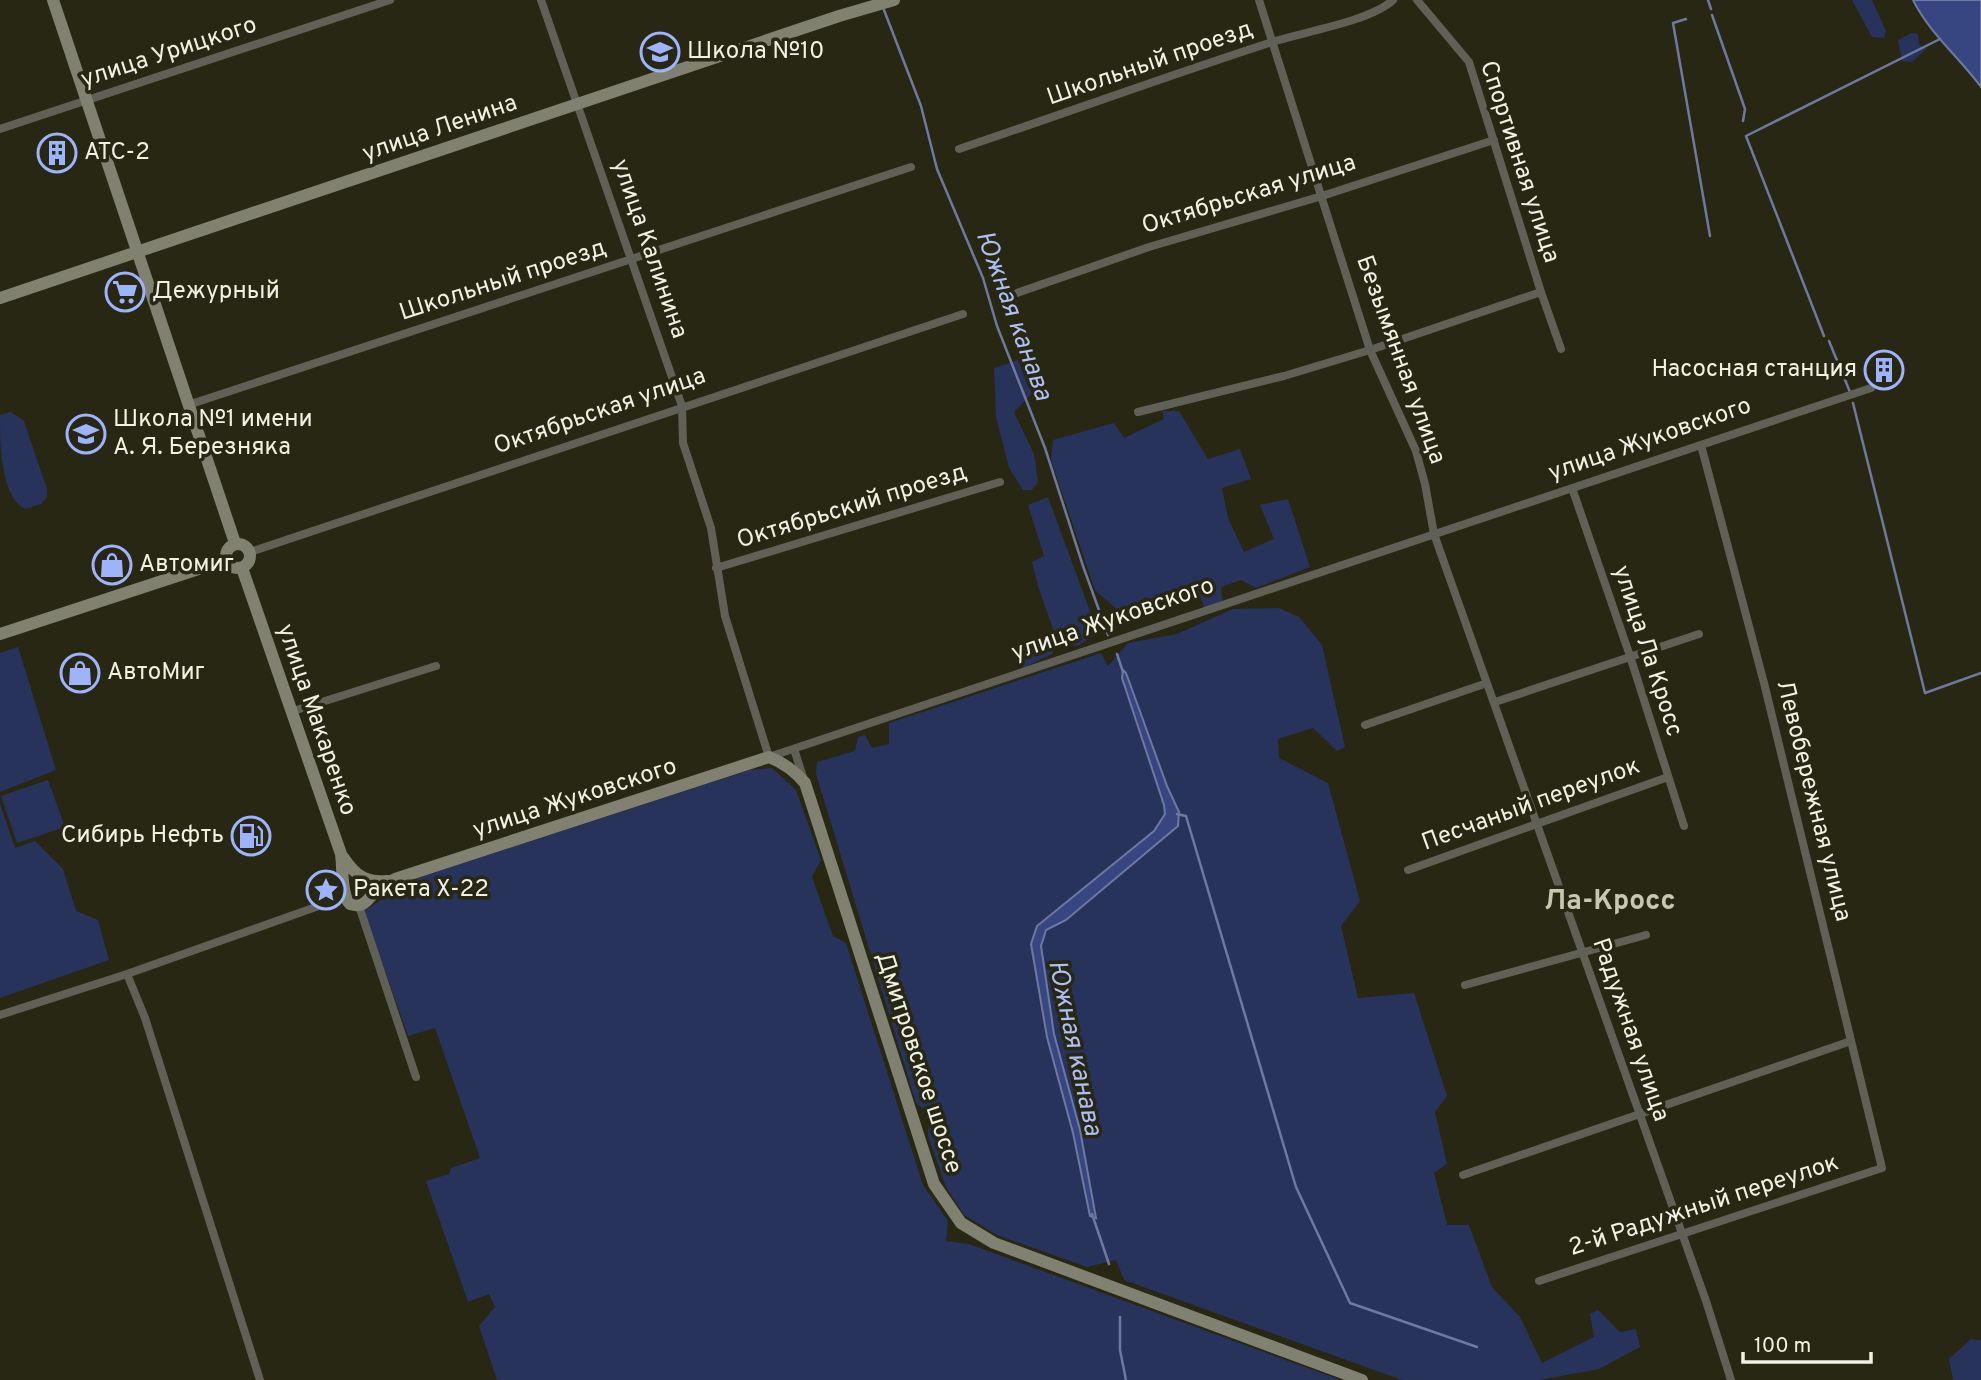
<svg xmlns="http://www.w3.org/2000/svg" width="1981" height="1380" font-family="Overpass,sans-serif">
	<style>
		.green { fill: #28335c }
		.water { fill: #374680; stroke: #6e799e; stroke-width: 2 }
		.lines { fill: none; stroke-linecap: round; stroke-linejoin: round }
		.stream { stroke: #6e799e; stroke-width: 2.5 }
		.street { stroke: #606057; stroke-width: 8 }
		.secondary { stroke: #818172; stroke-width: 12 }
		.labels { text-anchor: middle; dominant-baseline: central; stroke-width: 7; stroke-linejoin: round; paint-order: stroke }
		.poi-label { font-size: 24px; fill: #f0f0e4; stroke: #272714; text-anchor: start }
		.street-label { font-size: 24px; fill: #f0f0e4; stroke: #272714 }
		.water-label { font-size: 26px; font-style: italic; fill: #adbff3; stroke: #272714 }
		.quarter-label { font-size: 28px; font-weight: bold; fill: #c8c8b0; stroke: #272714 }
	</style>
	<rect width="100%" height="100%" fill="#272714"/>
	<path class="green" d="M 1852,0 L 1872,0 L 1886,31 L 1884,38 L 1872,37 Z
		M 1912,33 L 1918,34 L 1919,45 L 1927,48 L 1912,62 L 1902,61 L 1898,40 Z
		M 1018,360 L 1032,393 L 1014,412 L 1034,454 L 1038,482 L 1032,490 L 1023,490 L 1009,468 L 996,417 L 994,368 Z
		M 1162,411 L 1179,411 L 1208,459 L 1240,449 L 1251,479 L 1222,488 L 1228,518 L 1244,552 L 1274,539 L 1260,505 L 1288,499 L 1310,567 L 1256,588 L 1241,580 L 1221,587 L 1223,605 L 1205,609 L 1200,597 L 1165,608 L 1145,597 L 1133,613 L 1123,615 L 1095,590 L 1051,460 L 1053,440 L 1114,423 L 1124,438 L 1164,419 Z
		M 11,412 L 24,421 L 47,489 L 47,497 L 41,504 L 25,509 C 0,497 0,440 0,415 Z
		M 1048,497 L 1098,633 L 1078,646 L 1057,643 L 1052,654 L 1023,668 L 1018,653 L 1055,635 L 1038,586 L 1032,562 L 1044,556 L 1028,505 Z
		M 1279,608 L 1299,617 L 1322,645 L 1345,747 L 1337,751 L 1313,728 L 1278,739 L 1279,758 L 1328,783 L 1360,901 L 1341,926 L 1358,998 L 1414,993 L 1447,1096 L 1435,1112 L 1447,1164 L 1434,1173 L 1447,1225 L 1469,1225 L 1492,1287 L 1520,1317 L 1542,1363 L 1594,1337 L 1590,1314 L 1598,1310 L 1620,1332 L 1636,1329 L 1640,1347 L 1599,1369 L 1539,1380 L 1402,1380 L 1124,1280 L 1116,1260 L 1087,1267 L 997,1235 L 964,1215 L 946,1187 L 928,1136 L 929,1113 L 916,1103 L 816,774 L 817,762 L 855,751 L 858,737 L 865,735 L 872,748 L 889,744 L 889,723 L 1101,653 L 1108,666 L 1128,643 L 1177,634 L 1233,609 Z
		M 18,647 L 56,770 L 0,792 L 0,653 Z
		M 772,768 L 796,790 L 821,860 L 812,877 L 833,936 L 846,943 L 923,1185 L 948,1221 L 946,1241 L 969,1244 L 1340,1380 L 497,1380 L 479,1326 L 495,1307 L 489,1294 L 468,1302 L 426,1181 L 449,1174 L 451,1168 L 480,1158 L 435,1028 L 408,1036 L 364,911 L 382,899 L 393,886 L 750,770 Z
		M 48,780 L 65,827 L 17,843 L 1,796 Z
		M 0,804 L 15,848 L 35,841 L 63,869 L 76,911 L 98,920 L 109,960 L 0,998 Z
		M 1971,1339 L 1981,1340 L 1981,1380 L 1953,1380 L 1949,1359 Z"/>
	<path class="water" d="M 1913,0 L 1981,0 L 1981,87 C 1959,57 1930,34 1913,0 Z
		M 1123,670 L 1126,673 L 1167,786 L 1179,812 L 1178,826 L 1066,920 L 1046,930 L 1041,946 L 1054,1034 L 1080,1130 L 1096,1218 L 1090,1216 L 1073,1133 L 1047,1037 L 1031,944 L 1037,926 L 1154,831 L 1165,814 L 1164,805 L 1122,678 Z"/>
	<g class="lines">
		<path class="stream" d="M 1708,0 L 1711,9
			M 884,10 L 921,106 L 937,169 L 983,278 L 997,326 L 1045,448 L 1083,566 L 1108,635
			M 1712,15 L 1745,109 L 1743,121
			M 1686,19 L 1673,23 L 1710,236
			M 1824,336 L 1746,136 L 1940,39
			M 1829,341 L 1850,392
			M 1853,403 L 1925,693 L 1981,673
			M 1117,654 L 1123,672
			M 1177,814 L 1186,816 L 1296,1187 L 1350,1303 L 1477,1347
			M 1092,1214 L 1109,1264
			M 1120,1317 L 1120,1350 L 1126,1380"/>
		<path class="street" d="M 541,0 L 682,406 L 683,443 L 711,528 L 725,616 L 769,757 L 1871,388
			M 1259,0 L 1370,350 L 1416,451 L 1425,484 L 1434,534 L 1706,1301 L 1731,1380
			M 1417,0 L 1469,62 L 1541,292 L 1561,349
			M 0,129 L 390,0
			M 959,149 C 1063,114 1167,76 1272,42 C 1303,32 1371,21 1393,0
			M 1017,293 L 1149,247 L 1322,196 L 1494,140
			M 188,405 L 911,167
			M 1138,412 L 1284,376 L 1370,350 L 1541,292
			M 1572,488 L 1630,656 L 1684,826
			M 250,552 L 963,314
			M 716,568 L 1000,482
			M 1495,702 L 1699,634
			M 290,712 L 436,666
			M 1365,725 L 1487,683
			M 794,749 L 804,780
			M 1408,870 L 1668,777
			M 359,906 L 416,1077
			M 127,974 L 145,1018 L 260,1380
			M 1465,985 L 1646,935
			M 0,1015 L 127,974 L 344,897
			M 1463,1175 L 1851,1041
			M 1539,1281 L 1882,1168 L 1764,683 L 1701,445"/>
		<path class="secondary" d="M 53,0 L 235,543
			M 0,298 L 839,16 L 894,0
			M226 556a12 12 0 1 1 24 0a12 12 0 1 1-24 0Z
			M 242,568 L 341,854 C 343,868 341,896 350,904 C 366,909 368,897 379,888 C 383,884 389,882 395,879 L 769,757 C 784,763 794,770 805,783 L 934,1184 L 961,1223 L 994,1243 L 1362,1380
			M 0,634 L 226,560
			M 343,857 C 355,875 365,883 387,881"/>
	</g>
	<defs>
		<symbol id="school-ring" viewBox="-11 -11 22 22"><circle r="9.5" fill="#272714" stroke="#9db4fd" stroke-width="1.5"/><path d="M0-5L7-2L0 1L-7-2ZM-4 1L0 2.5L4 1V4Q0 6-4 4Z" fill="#9db4fd"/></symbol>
		<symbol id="building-ring" viewBox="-11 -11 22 22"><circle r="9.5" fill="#272714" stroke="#9db4fd" stroke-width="1.5"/><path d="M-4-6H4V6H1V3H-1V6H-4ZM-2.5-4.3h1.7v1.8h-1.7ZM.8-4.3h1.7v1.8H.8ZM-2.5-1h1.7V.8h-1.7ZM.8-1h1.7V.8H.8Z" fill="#9db4fd"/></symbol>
		<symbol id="supermarket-ring" viewBox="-11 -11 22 22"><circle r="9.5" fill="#272714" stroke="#9db4fd" stroke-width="1.5"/><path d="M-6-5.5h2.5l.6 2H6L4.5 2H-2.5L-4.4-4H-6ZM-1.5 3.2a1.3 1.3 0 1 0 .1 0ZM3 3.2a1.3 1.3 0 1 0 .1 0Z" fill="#9db4fd"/></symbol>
		<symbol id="shop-ring" viewBox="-11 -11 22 22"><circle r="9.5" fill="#272714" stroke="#9db4fd" stroke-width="1.5"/><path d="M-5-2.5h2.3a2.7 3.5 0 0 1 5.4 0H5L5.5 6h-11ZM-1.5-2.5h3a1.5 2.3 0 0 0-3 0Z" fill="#9db4fd"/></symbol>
		<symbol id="fuel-ring" viewBox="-11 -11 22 22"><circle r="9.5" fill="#272714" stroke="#9db4fd" stroke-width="1.5"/><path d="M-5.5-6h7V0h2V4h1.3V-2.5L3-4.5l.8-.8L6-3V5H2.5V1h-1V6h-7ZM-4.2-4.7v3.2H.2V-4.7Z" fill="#9db4fd"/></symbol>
		<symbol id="sight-ring" viewBox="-11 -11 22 22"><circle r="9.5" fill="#272714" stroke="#9db4fd" stroke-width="1.5"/><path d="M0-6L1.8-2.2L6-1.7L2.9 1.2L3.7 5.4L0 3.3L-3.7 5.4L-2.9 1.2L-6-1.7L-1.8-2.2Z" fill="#9db4fd"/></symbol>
	</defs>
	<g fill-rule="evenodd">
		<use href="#school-ring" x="638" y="30" width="44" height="44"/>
		<use href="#building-ring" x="35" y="131" width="44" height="44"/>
		<use href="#supermarket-ring" x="103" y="270" width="44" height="44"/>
		<use href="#building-ring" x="1862" y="348" width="44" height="44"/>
		<use href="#school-ring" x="64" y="412" width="44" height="44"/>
		<use href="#shop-ring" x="90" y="543" width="44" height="44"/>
		<use href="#shop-ring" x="58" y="651" width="44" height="44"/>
		<use href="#fuel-ring" x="229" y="814" width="44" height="44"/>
		<use href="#sight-ring" x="304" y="868" width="44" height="44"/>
	</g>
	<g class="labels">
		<g class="poi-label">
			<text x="687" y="52">Школа №10</text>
			<text x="84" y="153">АТС-2</text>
			<text x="152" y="292">Дежурный</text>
			<text x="1857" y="370" text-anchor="end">Насосная станция</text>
			<text x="113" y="420">Школа №1 имени<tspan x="113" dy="28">А. Я. Березняка</tspan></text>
			<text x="139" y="565">Автомиг</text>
			<text x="107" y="673">АвтоМиг</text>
			<text x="224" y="836" text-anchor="end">Сибирь Нефть</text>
			<text x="353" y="890">Ракета Х-22</text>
		</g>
		<g class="street-label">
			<text transform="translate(169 53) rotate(-18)">улица Урицкого</text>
			<text transform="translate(1150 64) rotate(-19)">Школьный проезд</text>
			<text transform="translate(440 129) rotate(-19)">улица Ленина</text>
			<text transform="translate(1519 162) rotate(72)">Спортивная улица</text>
			<text transform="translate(1249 195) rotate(-17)">Октябрьская улица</text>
			<text transform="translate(649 249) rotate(71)">улица Калинина</text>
			<text transform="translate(503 281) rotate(-18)">Школьный проезд</text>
			<text transform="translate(1400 360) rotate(70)">Безымянная улица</text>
			<text transform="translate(600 412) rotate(-19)">Октябрьская улица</text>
			<text transform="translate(1650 440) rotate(-19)">улица Жуковского</text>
			<text transform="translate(852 507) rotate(-17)">Октябрьский проезд</text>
			<text transform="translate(1113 620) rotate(-19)">улица Жуковского</text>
			<text transform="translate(1647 651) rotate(72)">улица Ла Кросс</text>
			<text transform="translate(316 720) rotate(71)">улица Макаренко</text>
			<text transform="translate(575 799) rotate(-18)">улица Жуковского</text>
			<text transform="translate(1813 801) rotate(76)">Левобережная улица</text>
			<text transform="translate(1531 805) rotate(-20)">Песчаный переулок</text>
			<text transform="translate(1630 1030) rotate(71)">Радужная улица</text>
			<text transform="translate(918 1063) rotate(72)">Дмитровское шоссе</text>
			<text transform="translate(1704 1206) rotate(-18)">2-й Радужный переулок</text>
		</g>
		<g class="water-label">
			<text transform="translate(1013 316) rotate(70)">Южная канава</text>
			<text transform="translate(1074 1048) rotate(78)">Южная канава</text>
		</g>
		<g class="quarter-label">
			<text x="1610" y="902">Ла-Кросс</text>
		</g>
	</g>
	<path d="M1743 1352v10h128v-10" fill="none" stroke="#f0f0e4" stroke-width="3.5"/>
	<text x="1754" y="1352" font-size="21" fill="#f0f0e4" stroke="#272714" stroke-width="5" paint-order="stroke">100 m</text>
</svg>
